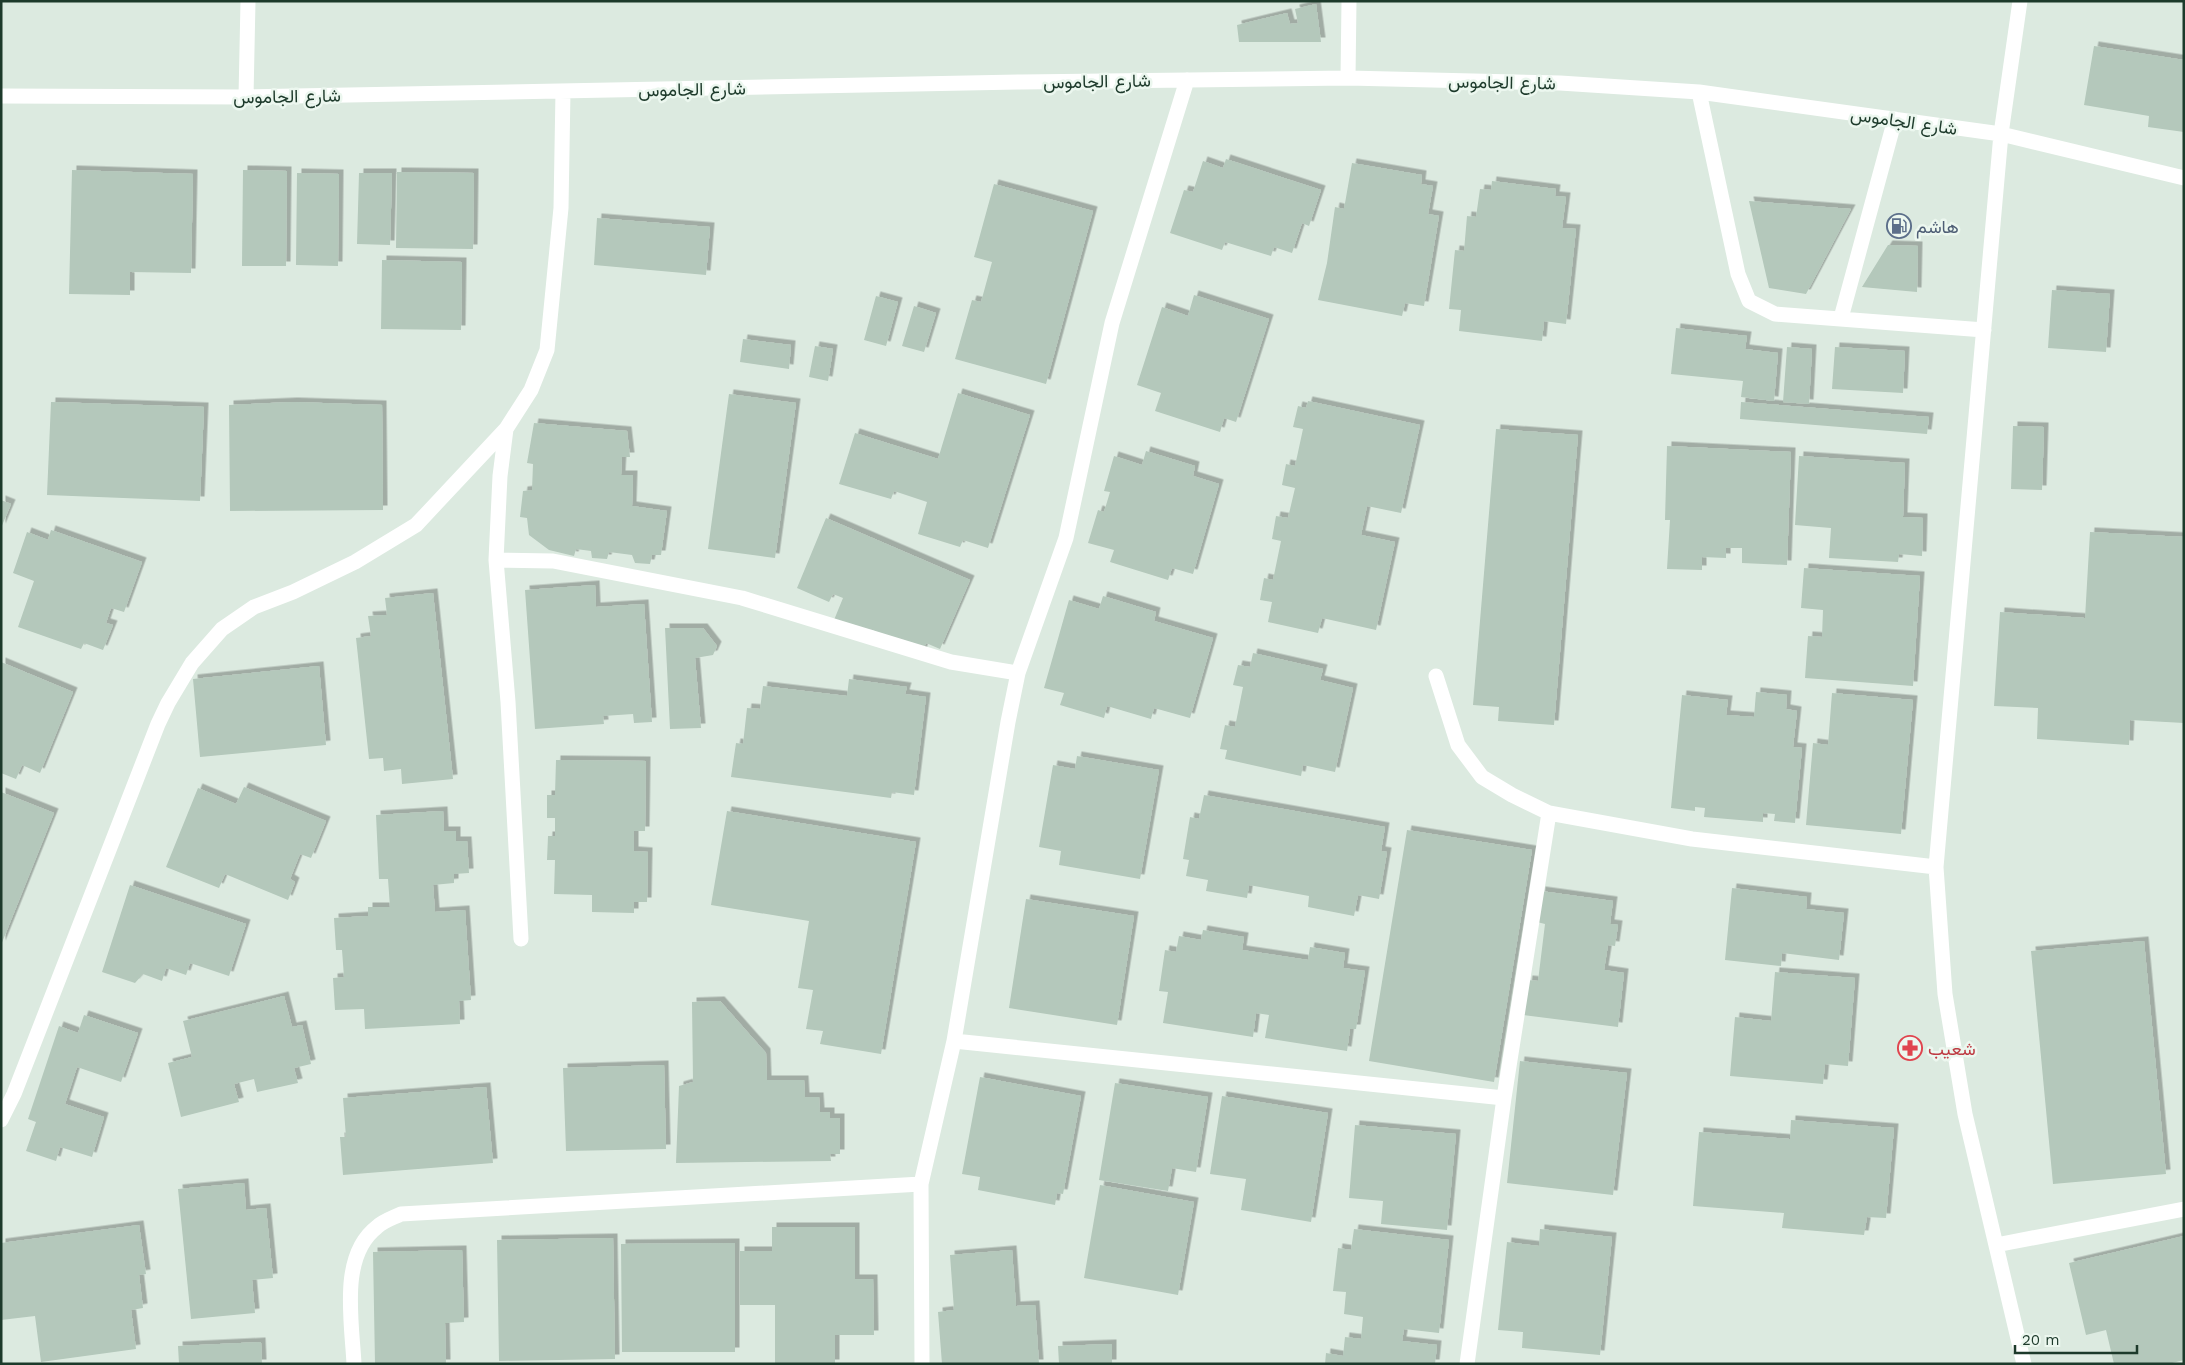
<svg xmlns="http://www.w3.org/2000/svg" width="2185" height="1365" font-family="'Work Sans',Vazirmatn,sans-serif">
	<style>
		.building { fill: #b4c8bb; filter: url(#shadow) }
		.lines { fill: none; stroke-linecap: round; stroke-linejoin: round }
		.minor { stroke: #fff; stroke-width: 15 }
		.labels { text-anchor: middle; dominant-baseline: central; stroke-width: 5; stroke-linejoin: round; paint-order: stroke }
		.street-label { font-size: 18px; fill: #1d3a2b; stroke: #ecf7ef }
		.service-label { font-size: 18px; fill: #4e5e75; stroke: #ecf7ef; text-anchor: start }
		.health-label { font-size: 18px; fill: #be3a42; stroke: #ecf7ef; text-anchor: start }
	</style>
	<defs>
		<filter id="shadow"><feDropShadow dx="4.5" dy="-4.5" stdDeviation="0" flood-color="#0004"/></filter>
	</defs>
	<rect width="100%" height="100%" fill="#dceae0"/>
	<path class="building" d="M 1316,4 L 1321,42 L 1239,42 L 1237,25 L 1287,13 L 1290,24 L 1298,23 L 1295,9 Z
		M 2094,46 L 2184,60 L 2184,132 L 2148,127 L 2149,116 L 2084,105 Z
		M 1226,159 L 1321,190 L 1309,226 L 1302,223 L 1292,253 L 1274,247 L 1271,256 L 1225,242 L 1222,250 L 1170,233 L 1184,190 L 1193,192 L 1203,161 L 1223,168 Z
		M 1352,163 L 1422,175 L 1421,184 L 1433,186 L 1428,214 L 1439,216 L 1424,306 L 1405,303 L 1402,316 L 1318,300 L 1327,263 L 1335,207 L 1344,209 Z
		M 72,170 L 193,174 L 191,273 L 130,272 L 130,295 L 69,294 Z
		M 243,170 L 287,171 L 286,266 L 242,266 Z
		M 397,172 L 474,173 L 473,249 L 396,248 Z
		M 297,173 L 339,174 L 338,266 L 296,265 Z
		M 359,173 L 392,173 L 390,245 L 357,244 Z
		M 1492,181 L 1556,189 L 1555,196 L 1566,197 L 1562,228 L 1576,229 L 1566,324 L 1544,321 L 1542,341 L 1459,331 L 1461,310 L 1449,309 L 1455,250 L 1464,251 L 1467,216 L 1476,217 L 1480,189 L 1491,190 Z
		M 994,184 L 1093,211 L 1046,384 L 955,359 L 972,300 L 981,302 L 992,262 L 974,257 Z
		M 1749,201 L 1851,209 L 1806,294 L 1769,288 Z
		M 597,218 L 710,227 L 706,275 L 594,265 Z
		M 1888,245 L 1918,246 L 1917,292 L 1862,287 Z
		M 382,260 L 462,262 L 461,330 L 381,329 Z
		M 2052,290 L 2110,294 L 2106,352 L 2048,348 Z
		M 1194,295 L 1269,319 L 1236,422 L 1224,418 L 1220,432 L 1155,411 L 1161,393 L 1137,385 L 1162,307 L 1188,316 Z
		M 876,296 L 898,302 L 886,346 L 864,340 Z
		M 914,306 L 936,313 L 924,352 L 902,346 Z
		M 1676,328 L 1747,336 L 1745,349 L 1778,353 L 1774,401 L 1741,397 L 1743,381 L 1671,374 Z
		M 743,339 L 791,345 L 789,369 L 740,362 Z
		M 815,346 L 833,349 L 828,381 L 809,377 Z
		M 1787,347 L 1812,349 L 1809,404 L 1783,402 Z
		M 1835,347 L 1905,351 L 1903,393 L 1832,389 Z
		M 958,393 L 1030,415 L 988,548 L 963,540 L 960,547 L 918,534 L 927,502 L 894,491 L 891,499 L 839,484 L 855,433 L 938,459 Z
		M 729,394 L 796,403 L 775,558 L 708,549 Z
		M 1308,401 L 1420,425 L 1401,513 L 1367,506 L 1361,535 L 1395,542 L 1376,630 L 1322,618 L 1318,633 L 1268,622 L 1272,602 L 1260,600 L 1264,578 L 1273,580 L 1281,541 L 1272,539 L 1276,516 L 1288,518 L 1295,488 L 1282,485 L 1286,464 L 1295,466 L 1303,429 L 1293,427 L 1298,406 L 1306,408 Z
		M 51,402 L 204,407 L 200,501 L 47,495 Z
		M 293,402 L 382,405 L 383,510 L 230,511 L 229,405 Z
		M 1741,402 L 1929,417 L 1927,434 L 1740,419 Z
		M 534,423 L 627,431 L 630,457 L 622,457 L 621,475 L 633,475 L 632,506 L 667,511 L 661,555 L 652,555 L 650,564 L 635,563 L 632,555 L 609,552 L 607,559 L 592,558 L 591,551 L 576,549 L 574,556 L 549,550 L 529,535 L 527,518 L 520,517 L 523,491 L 532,490 L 533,464 L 527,463 Z
		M 2013,426 L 2044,427 L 2042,490 L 2011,489 Z
		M 1496,429 L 1578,435 L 1554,725 L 1498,721 L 1499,707 L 1473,705 Z
		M 1667,446 L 1791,452 L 1787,565 L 1742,563 L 1742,548 L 1726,548 L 1726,558 L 1702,557 L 1702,570 L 1667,569 L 1670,520 L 1665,520 Z
		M 1146,451 L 1195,466 L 1193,476 L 1219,484 L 1193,574 L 1172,568 L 1168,580 L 1110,562 L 1114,550 L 1088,543 L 1098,510 L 1104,512 L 1110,492 L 1104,491 L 1114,456 L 1142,465 Z
		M 1799,456 L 1905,463 L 1903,517 L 1923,518 L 1922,556 L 1899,554 L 1898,562 L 1829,558 L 1831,528 L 1795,525 Z
		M 1,500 L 11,504 L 1,528 Z
		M 826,518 L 970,580 L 940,649 L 926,643 L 922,652 L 870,629 L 867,635 L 834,620 L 843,598 L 833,594 L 829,602 L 797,588 Z
		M 51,530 L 142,562 L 124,612 L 111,608 L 106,623 L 113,625 L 103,650 L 84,643 L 81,649 L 18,627 L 34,581 L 13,573 L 27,532 L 48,540 Z
		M 2090,532 L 2184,537 L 2184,723 L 2130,720 L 2129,745 L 2037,739 L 2038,708 L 1994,706 L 2000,612 L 2085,618 Z
		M 1804,568 L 1920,576 L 1913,686 L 1805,678 L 1808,636 L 1822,637 L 1823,610 L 1801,608 Z
		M 595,585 L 596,607 L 644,604 L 652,722 L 634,723 L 633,714 L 603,716 L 604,724 L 535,729 L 525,590 Z
		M 433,593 L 453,779 L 402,784 L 401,769 L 384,771 L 383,758 L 369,759 L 356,638 L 371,636 L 368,616 L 387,615 L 385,598 Z
		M 1103,596 L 1156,612 L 1154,621 L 1213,638 L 1190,718 L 1154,708 L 1151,719 L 1107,706 L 1104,718 L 1060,705 L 1064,693 L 1044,688 L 1069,600 L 1099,609 Z
		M 665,628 L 703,628 L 717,646 L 713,655 L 695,658 L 701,728 L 670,729 Z
		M 1253,653 L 1323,669 L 1320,680 L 1353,688 L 1335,772 L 1303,765 L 1301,776 L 1225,759 L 1227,750 L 1220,749 L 1225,725 L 1235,727 L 1243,687 L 1233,685 L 1238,665 L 1250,667 Z
		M 1,662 L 73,692 L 40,773 L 22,765 L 16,779 L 1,773 Z
		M 319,666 L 326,745 L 200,757 L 193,679 Z
		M 849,679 L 907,687 L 905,694 L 926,697 L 914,795 L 892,792 L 891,798 L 731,777 L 736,743 L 743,744 L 747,708 L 760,709 L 763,686 L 847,696 Z
		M 1756,692 L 1787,695 L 1786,709 L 1797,711 L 1793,747 L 1802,748 L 1795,823 L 1774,821 L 1775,814 L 1763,813 L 1763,822 L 1704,817 L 1705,808 L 1695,807 L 1695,811 L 1671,808 L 1682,695 L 1728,700 L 1726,715 L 1754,717 Z
		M 1832,693 L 1913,700 L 1901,834 L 1806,825 L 1813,743 L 1828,745 Z
		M 1077,756 L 1159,770 L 1140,879 L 1059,865 L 1061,851 L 1039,847 L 1053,765 L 1075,769 Z
		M 556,760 L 646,761 L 645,831 L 634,831 L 634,851 L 648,852 L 647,902 L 634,902 L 634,913 L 592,912 L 592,895 L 554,894 L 555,860 L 547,860 L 548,836 L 555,836 L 555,818 L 547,818 L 547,795 L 555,795 Z
		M 244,787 L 326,821 L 311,858 L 300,854 L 290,879 L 295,882 L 288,900 L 225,874 L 219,888 L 166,867 L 198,788 L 236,804 Z
		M 1,792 L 54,813 L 1,945 Z
		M 1204,795 L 1385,827 L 1381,851 L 1387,852 L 1379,899 L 1358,895 L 1354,916 L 1308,907 L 1309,896 L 1249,885 L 1247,898 L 1206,891 L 1208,880 L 1186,876 L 1189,860 L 1183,859 L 1190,817 L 1199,819 Z
		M 443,811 L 444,831 L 456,831 L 456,841 L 467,841 L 469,873 L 454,874 L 454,883 L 433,885 L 435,912 L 465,910 L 471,1000 L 459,1001 L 460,1024 L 365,1029 L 364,1009 L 335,1010 L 333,978 L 344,977 L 342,950 L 336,950 L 334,918 L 368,916 L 368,907 L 390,907 L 388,879 L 379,879 L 376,815 Z
		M 727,811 L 916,842 L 881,1054 L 820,1044 L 823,1031 L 806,1029 L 813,990 L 798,988 L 809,921 L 711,905 Z
		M 1407,830 L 1532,850 L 1494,1082 L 1369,1061 Z
		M 130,885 L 246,924 L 229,976 L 190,963 L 186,975 L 166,968 L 162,981 L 143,974 L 135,983 L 102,972 Z
		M 1732,888 L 1807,897 L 1806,909 L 1844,913 L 1839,960 L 1782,953 L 1781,966 L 1725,960 Z
		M 1541,891 L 1613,901 L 1610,924 L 1618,925 L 1615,946 L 1608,945 L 1604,970 L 1624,973 L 1618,1027 L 1523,1015 L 1528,980 L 1538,981 L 1545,924 L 1537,922 Z
		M 1026,899 L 1134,916 L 1117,1025 L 1009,1008 Z
		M 1203,930 L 1244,937 L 1242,950 L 1308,960 L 1310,947 L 1345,953 L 1343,968 L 1365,971 L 1356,1029 L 1350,1029 L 1347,1051 L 1265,1038 L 1269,1015 L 1256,1013 L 1253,1037 L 1163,1023 L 1168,992 L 1159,991 L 1165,950 L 1176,952 L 1179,936 L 1201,940 Z
		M 2144,941 L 2166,1174 L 2053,1184 L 2031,951 Z
		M 1775,972 L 1855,978 L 1848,1066 L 1825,1064 L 1823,1084 L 1730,1076 L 1735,1017 L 1771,1021 Z
		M 284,996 L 292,1027 L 302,1025 L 311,1064 L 294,1068 L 298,1083 L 257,1092 L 254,1079 L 234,1084 L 239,1102 L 181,1117 L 168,1063 L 192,1057 L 183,1021 Z
		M 720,1001 L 766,1053 L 767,1080 L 804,1080 L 805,1097 L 819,1097 L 820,1112 L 830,1112 L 830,1118 L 840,1118 L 840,1154 L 830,1154 L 831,1161 L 676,1163 L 679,1086 L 693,1082 L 692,1002 Z
		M 84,1015 L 138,1033 L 121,1082 L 77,1067 L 65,1104 L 104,1117 L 92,1157 L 60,1147 L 56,1161 L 26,1151 L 36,1122 L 28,1119 L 59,1026 L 78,1033 Z
		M 1520,1061 L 1627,1073 L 1613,1195 L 1507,1183 Z
		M 664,1065 L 666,1149 L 566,1151 L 563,1068 Z
		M 980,1077 L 1081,1096 L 1063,1194 L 1057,1193 L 1055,1205 L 978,1190 L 980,1177 L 962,1174 Z
		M 1115,1083 L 1208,1097 L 1196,1172 L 1172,1168 L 1168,1191 L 1099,1180 Z
		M 486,1087 L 493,1163 L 343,1175 L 340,1137 L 346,1137 L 343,1098 Z
		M 1222,1096 L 1328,1113 L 1311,1222 L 1241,1210 L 1246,1179 L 1210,1174 Z
		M 1791,1120 L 1894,1128 L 1886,1218 L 1867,1217 L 1864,1235 L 1782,1228 L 1784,1213 L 1693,1206 L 1699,1132 L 1790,1139 Z
		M 1355,1125 L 1456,1134 L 1447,1230 L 1381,1224 L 1383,1201 L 1349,1198 Z
		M 244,1183 L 246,1210 L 266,1208 L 273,1278 L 252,1280 L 255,1313 L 191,1319 L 178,1189 Z
		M 1100,1185 L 1194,1202 L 1178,1295 L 1084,1278 Z
		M 139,1225 L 146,1274 L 139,1275 L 143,1308 L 131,1310 L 136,1349 L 41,1362 L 35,1316 L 1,1320 L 1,1243 Z
		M 772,1227 L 855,1227 L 855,1279 L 873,1279 L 874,1335 L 835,1335 L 835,1364 L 775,1364 L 775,1305 L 740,1305 L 740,1251 L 772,1251 Z
		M 1354,1229 L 1449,1240 L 1439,1333 L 1404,1329 L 1402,1341 L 1437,1345 L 1435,1364 L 1325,1364 L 1326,1353 L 1343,1356 L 1345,1337 L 1361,1339 L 1363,1317 L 1344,1314 L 1346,1292 L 1333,1291 L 1338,1248 L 1351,1250 Z
		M 1540,1229 L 1612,1237 L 1600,1355 L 1522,1348 L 1523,1332 L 1498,1330 L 1507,1242 L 1539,1246 Z
		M 2184,1236 L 2184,1360 L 2168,1364 L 2114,1364 L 2106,1330 L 2086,1335 L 2069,1263 Z
		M 613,1238 L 615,1359 L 499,1361 L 497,1240 Z
		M 735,1243 L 735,1352 L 622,1352 L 621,1244 Z
		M 462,1250 L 464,1322 L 445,1323 L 446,1364 L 375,1364 L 373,1252 Z
		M 1012,1250 L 1016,1306 L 1035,1305 L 1039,1364 L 942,1364 L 938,1312 L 954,1310 L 950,1255 Z
		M 261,1342 L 262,1364 L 179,1364 L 178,1346 Z
		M 1112,1344 L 1112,1364 L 1059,1364 L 1058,1346 Z"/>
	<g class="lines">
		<path class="minor" d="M 2020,1 L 2001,134 L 1936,867 L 1945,994 L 1965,1114 L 2024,1364
			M 1348,78 L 1349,1
			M 1699,92 L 1738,274 L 1749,301 L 1775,314 L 1984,330
			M 1,96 L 246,97 L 1021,82 L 1348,78 L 1560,83 L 1699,92 L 2001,134 L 2184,178
			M 246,97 L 248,1
			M 1841,318 L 1895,119
			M 506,429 L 500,476 L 496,560 L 508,702 L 521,939
			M 496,560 L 553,561 L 742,598 L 951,662 L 1018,673
			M 1436,676 L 1458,745 L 1482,777 L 1512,795 L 1549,813 L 1692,839 L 1936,867
			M 954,1041 L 1504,1098 L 1549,813
			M 1,1120 L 14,1094 L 158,724 L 168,703 L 192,663 L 222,629 L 254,607 L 293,592 L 355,562 L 416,525 L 506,429 L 531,390 L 547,350 L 561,208 L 563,91
			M 1996,1245 L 2184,1209
			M 354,1364 C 352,1322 339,1256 377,1227 C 383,1221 393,1218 401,1214 L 921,1184
			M 922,1364 L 921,1184 L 954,1041 L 1008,722 L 1018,673 L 1066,538 L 1112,323 L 1187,80
			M 1467,1364 L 1504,1098"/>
	</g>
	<defs>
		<symbol id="fuel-ring" viewBox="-11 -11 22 22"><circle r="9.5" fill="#ecf7ef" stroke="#5c6f8a" stroke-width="1.5"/><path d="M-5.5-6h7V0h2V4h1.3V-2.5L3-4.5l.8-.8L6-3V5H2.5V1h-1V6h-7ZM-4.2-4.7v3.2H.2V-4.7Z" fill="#5c6f8a"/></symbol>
		<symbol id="pharmacy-ring" viewBox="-11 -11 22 22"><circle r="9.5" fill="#ecf7ef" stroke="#e0444e" stroke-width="1.5"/><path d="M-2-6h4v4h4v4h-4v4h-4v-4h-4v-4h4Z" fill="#e0444e"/></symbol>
	</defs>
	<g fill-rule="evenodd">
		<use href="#fuel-ring" x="1885" y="212" width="28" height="28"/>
		<use href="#pharmacy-ring" x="1896" y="1034" width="28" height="28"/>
	</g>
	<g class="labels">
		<g class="street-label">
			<text transform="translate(1097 81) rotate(-1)">شارع الجاموس</text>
			<text transform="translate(1502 82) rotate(1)">شارع الجاموس</text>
			<text transform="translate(692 89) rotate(-1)">شارع الجاموس</text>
			<text transform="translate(287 96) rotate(-1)">شارع الجاموس</text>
			<text transform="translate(1904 121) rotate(8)">شارع الجاموس</text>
		</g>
		<g class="service-label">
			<text x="1916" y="226">هاشم</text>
		</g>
		<g class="health-label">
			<text x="1928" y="1048">شعيب</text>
		</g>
	</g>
	<rect width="2185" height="1365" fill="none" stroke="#1d3a2b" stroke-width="5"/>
	<path d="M2015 1345v8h122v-8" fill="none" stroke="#1d3a2b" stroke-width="2.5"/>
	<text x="2022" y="1345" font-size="15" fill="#1d3a2b" stroke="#ecf7ef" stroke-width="4" paint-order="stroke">20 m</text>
</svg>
